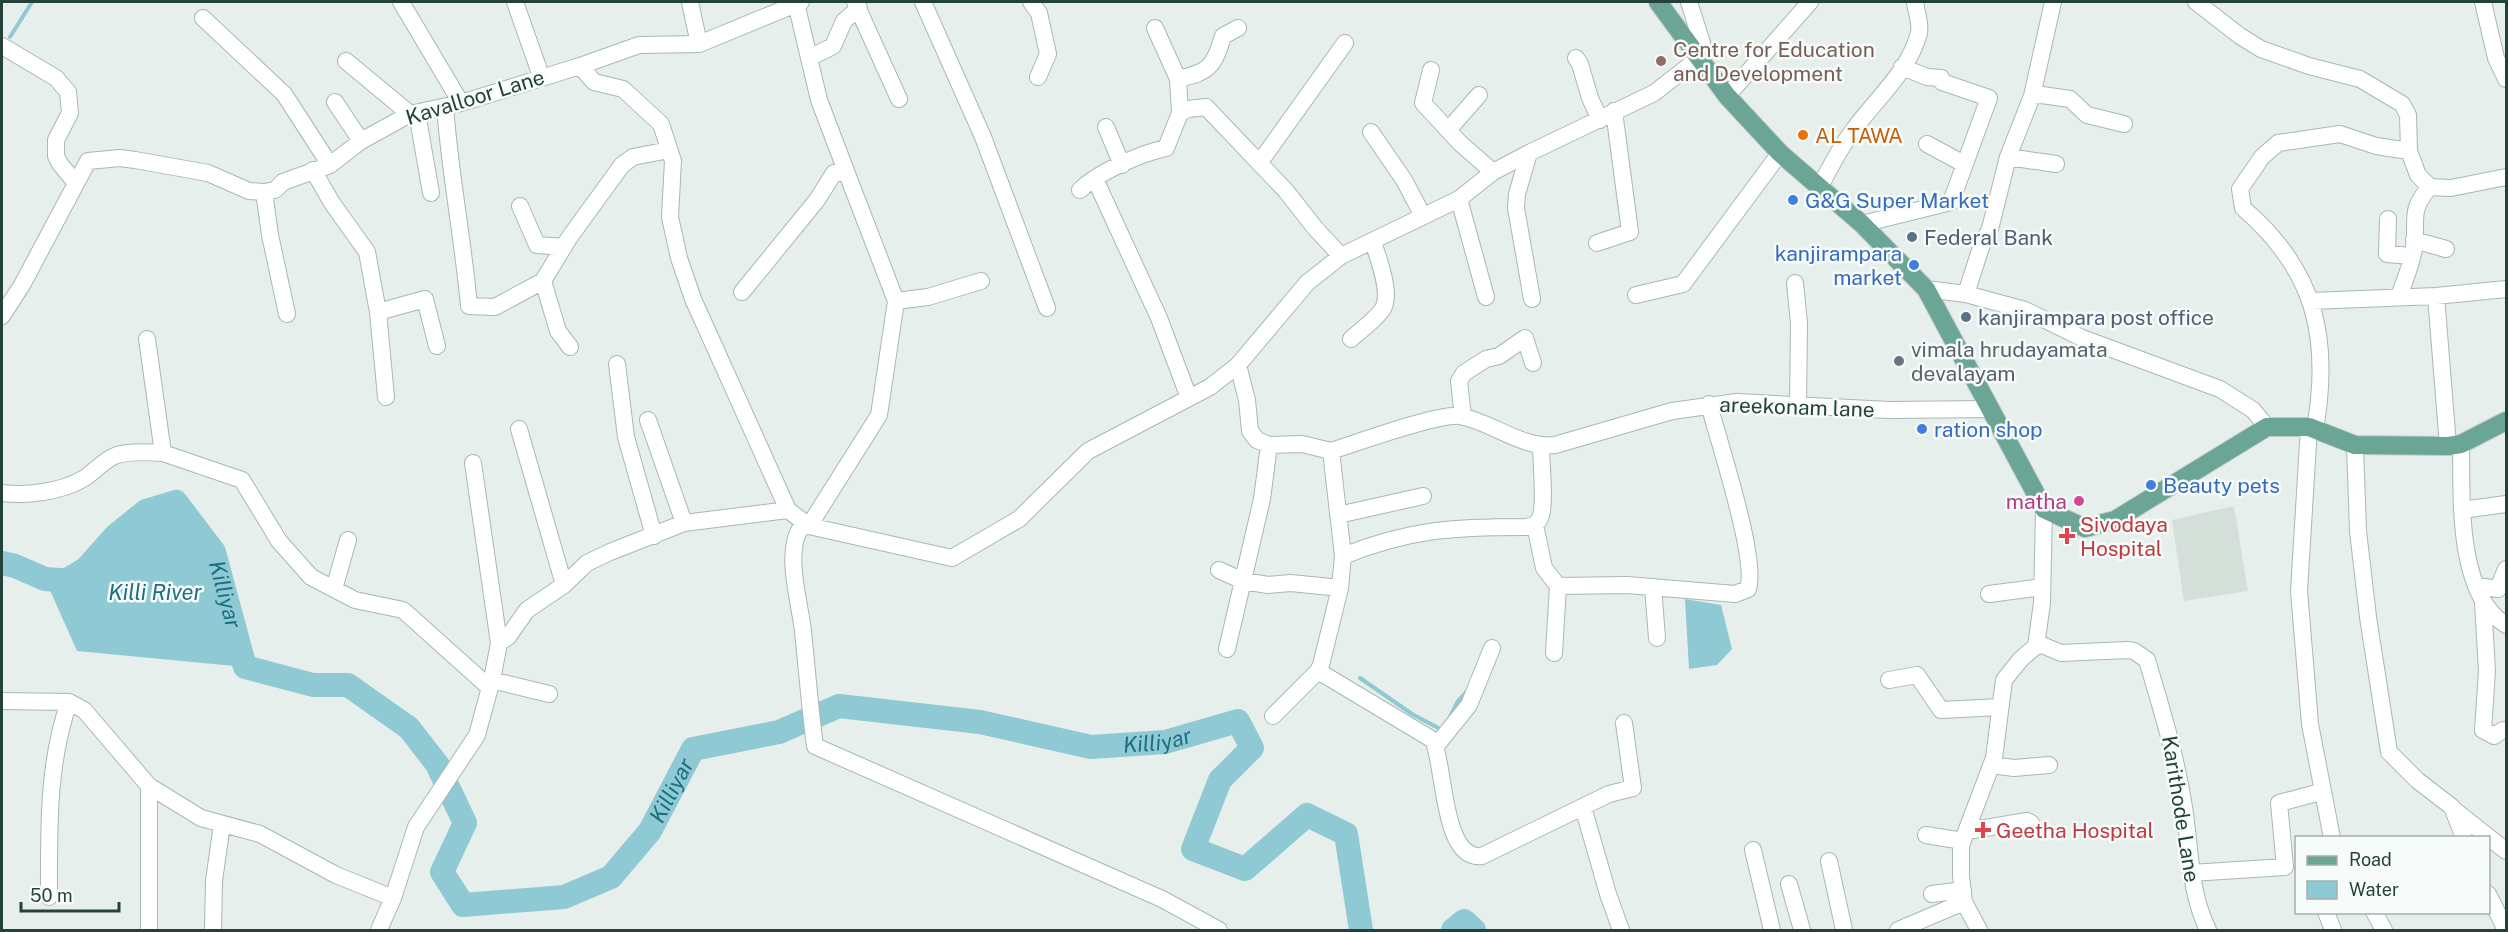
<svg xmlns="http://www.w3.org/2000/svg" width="2508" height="932" font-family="'Public Sans',sans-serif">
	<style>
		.built { fill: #d4dfda }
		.water { fill: #8ec9d4 }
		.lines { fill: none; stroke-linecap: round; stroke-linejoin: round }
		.stream { stroke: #8ec9d4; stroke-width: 4 }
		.river { stroke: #8ec9d4; stroke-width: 24 }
		.minor-casing { stroke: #a8b8b2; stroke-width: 18 }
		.major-casing { stroke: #c2cac8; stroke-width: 20 }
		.minor { stroke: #fff; stroke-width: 16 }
		.major { stroke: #6aa596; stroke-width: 18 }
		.education-dot { fill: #8d6e63; stroke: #f7fbf9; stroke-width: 2 }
		.food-dot { fill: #e8710a; stroke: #f7fbf9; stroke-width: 2 }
		.shop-dot { fill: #3f7fe0; stroke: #f7fbf9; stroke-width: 2 }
		.service-dot { fill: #5c6f8a; stroke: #f7fbf9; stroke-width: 2 }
		.worship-dot { fill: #6b7280; stroke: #f7fbf9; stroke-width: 2 }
		.hotel-dot { fill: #d1479c; stroke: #f7fbf9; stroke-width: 2 }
		.health-dot { fill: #e0444e; stroke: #f7fbf9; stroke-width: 2 }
		.labels { text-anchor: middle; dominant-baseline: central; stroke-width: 5; stroke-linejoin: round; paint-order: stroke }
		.education-label { font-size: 21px; fill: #785e54; stroke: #f7fbf9; text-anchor: start }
		.street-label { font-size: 21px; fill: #24423a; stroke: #f7fbf9 }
		.food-label { font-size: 21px; fill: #c56008; stroke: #f7fbf9; text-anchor: start }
		.shop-label { font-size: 21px; fill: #366cbe; stroke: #f7fbf9; text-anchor: start }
		.service-label { font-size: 21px; fill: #4e5e75; stroke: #f7fbf9; text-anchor: start }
		.worship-label { font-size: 21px; fill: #5b616d; stroke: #f7fbf9; text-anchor: start }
		.hotel-label { font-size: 21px; fill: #b23c85; stroke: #f7fbf9; text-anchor: end }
		.health-label { font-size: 21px; fill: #be3a42; stroke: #f7fbf9; text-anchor: start }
		.water-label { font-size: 22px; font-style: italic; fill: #1c6f80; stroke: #f7fbf9 }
	</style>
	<rect width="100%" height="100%" fill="#e6efeb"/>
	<path class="built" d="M 2234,506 L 2248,591 L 2184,601 L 2172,520 Z"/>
	<path class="water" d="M 176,502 L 214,552 L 245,667 L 77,651 L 45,579 Z
		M 1685,599 L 1721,605 L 1732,649 L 1717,665 L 1689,669 Z"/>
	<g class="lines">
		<path class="stream" d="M 10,37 L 32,2
			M 1360,678 L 1412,714 L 1442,730
			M 1449,719 L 1458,701 L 1468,690"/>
		<g class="river">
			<path id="s1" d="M 2,563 L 15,566 L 45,579 L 75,581 L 116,535 L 146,511 L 176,502 L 214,552 L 245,667 L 313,685 L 348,685 L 409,728 L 437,764 L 465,823 L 442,872 L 463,905 L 564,897 L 611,877 L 650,831 L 693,749 L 779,732 L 839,706 L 980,722 L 1091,747 L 1165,742 L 1238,721 L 1252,748 L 1220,780 L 1193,849 L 1245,869 L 1307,815 L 1346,834 L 1361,930"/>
			<path d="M 1453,930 L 1464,921 L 1474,930"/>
		</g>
		<defs>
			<path id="minor" d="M 401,2 L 461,103
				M 515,2 L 541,76
				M 690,2 L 699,44
				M 855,2 L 899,99
				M 923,2 L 983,137 L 1047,308
				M 1031,2 L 1039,13 L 1048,54 L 1038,77
				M 2196,2 L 2240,36 L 2261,49 L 2309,66 L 2360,79 L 2402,104 L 2408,115 L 2409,151 L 2418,175 L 2430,187 L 2451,188 L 2506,177
				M 2483,2 L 2496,58 L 2506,79
				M 203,18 L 284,94 L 330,165
				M 1155,28 L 1178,79 L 1180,113
				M 2,46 L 56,78 L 68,92 L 70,113 L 56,140 L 56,156 L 60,164 L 75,182
				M 809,58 L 833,46 L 844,21 L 859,8
				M 1576,58 L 1580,64 L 1590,98 L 1600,120
				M 346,61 L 410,114
				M 580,66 L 594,82 L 623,89 L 661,124 L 673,161 L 670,217 L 679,258 L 693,299 L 788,510
				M 1431,70 L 1423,103 L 1460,143 L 1493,172
				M 1178,79 C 1209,72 1214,67 1223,36 L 1238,28
				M 1727,96 L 1810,2
				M 2032,96 L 2042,95 L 2070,99 L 2087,115 L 2124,124
				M 335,102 L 361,141
				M 445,107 C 450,174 463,239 469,306 L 495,307 L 543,281 L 569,238 L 622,165 L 633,157 L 669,150
				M 417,113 L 431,193
				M 1106,127 L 1122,165
				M 1449,129 L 1479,95
				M 1371,132 L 1404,180 L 1423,216
				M 1927,144 L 1964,164
				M 1529,153 L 1517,194 L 1516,208 L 1532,299
				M 2008,157 L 2056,164
				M 1260,162 L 1345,43
				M 313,170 L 332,203 L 367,252 L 378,312 L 386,397
				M 846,171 L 896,301 L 879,415 L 809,526 L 801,527 C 784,552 800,603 803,631 C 807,670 810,708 815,746 L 1162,899 L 1219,930
				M 1095,179 L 1159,318 L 1189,398
				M 1820,187 C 1830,167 1841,146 1855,128 C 1877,98 1909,71 1919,33 C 1921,24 1916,11 1915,2
				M 1080,190 C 1098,172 1142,153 1166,148 L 1180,113 L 1188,109 L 1206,107 L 1286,191 L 1315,228 L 1341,256
				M 264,192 L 270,235 L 287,314
				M 1459,199 L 1486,297
				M 520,206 L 537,245 L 564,247
				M 2388,219 L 2387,254 L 2412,256
				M 1862,224 L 1951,202 L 1989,98 L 1942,82 L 1941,78 L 1927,77 L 1902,67
				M 2414,240 L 2446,249
				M 1597,243 L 1630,232 L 1614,111
				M 543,281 L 558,331 L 570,347
				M 1795,283 L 1799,323 L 1798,405
				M 1926,289 L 1966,294 L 2025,310 L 2082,338 L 2220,389 L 2253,410 L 2267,427
				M 742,292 L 817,200 L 834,173 L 846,171 L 819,100 L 796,3
				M 1966,294 L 1982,244 L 1990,229 L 2008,157 L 2032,96 L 2053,2
				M 1636,295 L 1683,284 L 1780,153
				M 2436,296 L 2448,446
				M 2399,297 C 2404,281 2412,264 2414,248 C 2418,220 2408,211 2430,187
				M 896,301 L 928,297 L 981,281
				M 2311,301 L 2436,296 L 2506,289
				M 378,312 L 425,299 L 437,346
				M 2,316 L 22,285 L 88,161 L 120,158 L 135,160 L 208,173 L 249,191 L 264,192 L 275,190 L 283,182 L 330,165 L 361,141 L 410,114 L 461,103 L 580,66 L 639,45 L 699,44 L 801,2
				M 147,339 L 163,453
				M 1351,339 C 1361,330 1374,321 1382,310 C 1393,295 1378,258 1373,242
				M 617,364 L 626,437 L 654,536
				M 1238,365 L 1247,400 L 1250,431 L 1257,440 L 1269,445 L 1302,444 L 1331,451 L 1343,556 L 1340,588 L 1321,665 L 1318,671 L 1273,716
				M 1463,417 L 1459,381 L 1464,373 L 1486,359 L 1499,356 L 1525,338 L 1533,363
				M 648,420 L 684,523
				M 2309,427 L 2299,591 L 2310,724 L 2332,838
				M 519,429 L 564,585
				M 2315,429 C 2331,337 2315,270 2243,208 L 2240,189 L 2262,157 L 2278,143 L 2340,134 L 2376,146 L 2409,151
				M 2461,444 C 2462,497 2456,594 2506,625
				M 2355,445 L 2358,531 L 2368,617 L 2389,752 L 2417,780 L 2452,807 L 2464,838
				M 1331,451 C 1357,443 1438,413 1460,416 C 1492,422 1522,449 1555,445 L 1672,411 L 1737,402 L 1889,410 L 1989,409
				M 473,463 L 499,643
				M 2,493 C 27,496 60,492 83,479 C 94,472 105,459 117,455 C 130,451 150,452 163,453 L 242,480 L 279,541 L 311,577 L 355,600 L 403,610 L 490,688
				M 2462,510 L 2506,504
				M 1338,515 L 1423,496
				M 1535,525 L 1544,568 L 1558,586 L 1627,585 L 1735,594 L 1748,589 C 1758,559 1718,440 1709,404
				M 1343,556 C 1410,529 1454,527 1525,527 C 1532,526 1537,525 1540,518 C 1546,506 1541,462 1541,447
				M 1219,570 L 1243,581 L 1268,585 L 1291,583 L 1340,588
				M 2477,586 L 2498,589 L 2506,569
				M 1653,587 L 1657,638
				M 334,589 L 348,540
				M 1989,594 L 2042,587
				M 2483,603 L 2487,671 L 2483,730 L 2494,736 L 2503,730
				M 2036,646 L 2042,645 L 2061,653 L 2127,650 L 2134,651 L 2147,660 C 2161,707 2175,753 2183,801 C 2191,846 2188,889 2208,930
				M 1227,649 L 1262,499 L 1269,445
				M 1554,653 L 1558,586
				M 1318,671 L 1433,740 C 1445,766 1442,861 1482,856 L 1609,794 L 1633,788 L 1624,723
				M 492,680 L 549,694
				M 1889,680 L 1917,675 L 1941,710 L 2000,707
				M 2,701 L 69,702
				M 1436,746 L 1469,705 L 1492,648
				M 1991,765 L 2014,768 L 2049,765
				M 1583,807 L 1608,894 L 1621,930
				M 2452,808 L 2506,851
				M 1967,831 L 2027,821 L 2031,823
				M 1926,835 L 1963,841
				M 1753,850 L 1772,930
				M 1829,861 L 1844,930
				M 2191,873 L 2285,867 L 2279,803 L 2317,793
				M 1789,884 L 1802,930
				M 1932,894 L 1963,890
				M 2488,894 L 2506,930
				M 49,897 C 49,831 47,765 69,702 L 84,710 L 149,786
				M 2326,912 L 2333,930
				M 2374,912 L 2384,930
				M 149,930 L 149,786 L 201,818 L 260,834 L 336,875 L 393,898
				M 213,930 L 214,881 L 222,824
				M 379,930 L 393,898 L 416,827 L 477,735 L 492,680 L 499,643 L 508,637 L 527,610 L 564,585 L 587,563 L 610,552 L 684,523 L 788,510 L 809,526 L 952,558 L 1019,519 L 1088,451 L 1210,387 L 1238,365 L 1307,283 L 1341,256 L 1459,199 L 1493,172 L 1529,153 L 1654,93 L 1699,58 L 1702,43 L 1689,2
				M 1898,930 L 1964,902
				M 1979,930 L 1964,902 L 1961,876 L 1961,845 L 1994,758 L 2004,680 L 2021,659 L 2036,646 L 2042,603 L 2044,509"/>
			<path id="major" d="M 1658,2 L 1727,96 L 1780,153 L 1862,224 L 1926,289 L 2044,509 L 2085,528 L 2115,520 L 2267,427 L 2309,427 L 2355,445 L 2448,446 L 2461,444 L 2506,421"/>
		</defs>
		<use href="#minor" class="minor-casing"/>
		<use href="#major" class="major-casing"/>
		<use href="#minor" class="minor"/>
		<use href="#major" class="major"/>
	</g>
	<circle class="education-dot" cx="1661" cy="61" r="6"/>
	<circle class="food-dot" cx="1803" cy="135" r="6"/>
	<g class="shop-dot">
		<circle cx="1793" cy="200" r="6"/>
		<circle cx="1914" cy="265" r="6"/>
		<circle cx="1922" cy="429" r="6"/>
		<circle cx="2151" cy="485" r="6"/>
	</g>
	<g class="service-dot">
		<circle cx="1912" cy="237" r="6"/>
		<circle cx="1966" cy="317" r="6"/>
	</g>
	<circle class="worship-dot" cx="1899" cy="361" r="6"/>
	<circle class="hotel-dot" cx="2079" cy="501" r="6"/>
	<g class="health-dot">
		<path d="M2064 527h6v6h6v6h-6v6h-6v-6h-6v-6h6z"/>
		<path d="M1980 821h6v6h6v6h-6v6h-6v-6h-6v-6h6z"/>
	</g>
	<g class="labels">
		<g class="education-label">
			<text x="1673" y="49">Centre for Education<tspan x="1673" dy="24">and Development</tspan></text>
		</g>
		<g class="street-label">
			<text transform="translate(475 97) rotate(-17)">Kavalloor Lane</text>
			<text transform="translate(1797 407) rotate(2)">areekonam lane</text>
			<text transform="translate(2181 809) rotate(81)">Karithode Lane</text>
		</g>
		<g class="food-label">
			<text x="1815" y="135">AL TAWA</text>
		</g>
		<g class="shop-label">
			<text x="1805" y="200">G&amp;G Super Market</text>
			<text x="1902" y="253" text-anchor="end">kanjirampara<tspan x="1902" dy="24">market</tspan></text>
			<text x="1934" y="429">ration shop</text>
			<text x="2163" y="485">Beauty pets</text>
		</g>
		<g class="service-label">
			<text x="1924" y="237">Federal Bank</text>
			<text x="1978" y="317">kanjirampara post office</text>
		</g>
		<g class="worship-label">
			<text x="1911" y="349">vimala hrudayamata<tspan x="1911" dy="24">devalayam</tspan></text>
		</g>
		<g class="hotel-label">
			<text x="2067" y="501">matha</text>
		</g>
		<g class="health-label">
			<text x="2080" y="524">Sivodaya<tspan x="2080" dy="24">Hospital</tspan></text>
			<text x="1996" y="830">Geetha Hospital</text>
		</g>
		<g class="water-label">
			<text x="155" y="592">Killi River</text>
			<text stroke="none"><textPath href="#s1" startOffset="314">Killiyar</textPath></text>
			<text stroke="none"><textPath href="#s1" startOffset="1554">Killiyar</textPath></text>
			<text stroke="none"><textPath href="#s1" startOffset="1032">Killiyar</textPath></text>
		</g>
	</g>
	<rect width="2508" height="932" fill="none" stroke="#24423a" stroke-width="6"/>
	<rect x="2295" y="836" width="195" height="78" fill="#f7fbf9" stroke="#a3b1ad" stroke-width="1.5"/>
	<rect x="2307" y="856" width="30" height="9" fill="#6aa596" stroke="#a3b1ad" stroke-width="1.5"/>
	<text x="2349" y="866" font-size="18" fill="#24423a">Road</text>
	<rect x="2307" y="881" width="30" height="18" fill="#8ec9d4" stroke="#a3b1ad" stroke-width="1.5"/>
	<text x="2349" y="896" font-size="18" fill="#24423a">Water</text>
	<path d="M21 902v9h98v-9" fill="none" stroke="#24423a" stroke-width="3"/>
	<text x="30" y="902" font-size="18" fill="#24423a" stroke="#f7fbf9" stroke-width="4.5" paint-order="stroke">50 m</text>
</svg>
